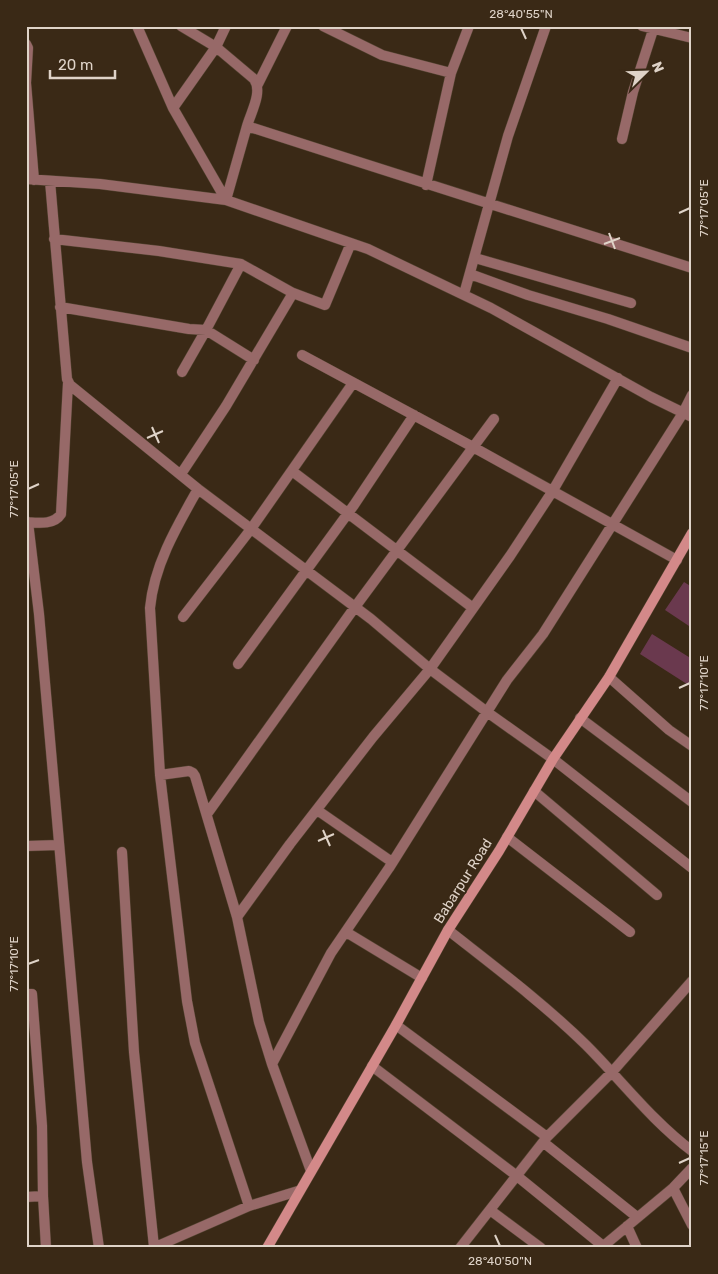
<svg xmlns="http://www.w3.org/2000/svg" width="718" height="1274" font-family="Rubik,sans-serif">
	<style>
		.building { fill: #6a394e }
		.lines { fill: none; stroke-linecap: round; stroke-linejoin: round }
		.lane-casing { stroke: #544432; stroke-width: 11 }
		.street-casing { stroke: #544432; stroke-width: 11 }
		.secondary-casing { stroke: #544432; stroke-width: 11 }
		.lane { stroke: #976968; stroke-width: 10 }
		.street { stroke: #976968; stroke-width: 10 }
		.secondary { stroke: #d38989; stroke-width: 10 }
		.ticks { fill: none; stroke: #dfd3c8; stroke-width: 2 }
		.labels { text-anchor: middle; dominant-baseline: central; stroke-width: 4; stroke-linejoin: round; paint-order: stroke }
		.street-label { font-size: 14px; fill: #dfd3c8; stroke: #3a2916 }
		.neatline { fill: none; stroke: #dfd3c8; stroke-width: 2 }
		.ticks-label { font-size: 12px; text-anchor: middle; fill: #dfd3c8 }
	</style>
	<rect width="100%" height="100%" fill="#3a2916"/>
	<path class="building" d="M 684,582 L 692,587 L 692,628 L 665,610 Z
		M 652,634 L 692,659 L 692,683 L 690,686 L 640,654 Z"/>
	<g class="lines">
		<defs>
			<path id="lane" d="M 475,258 L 631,303"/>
			<path id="street" d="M 137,26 L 173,108 L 226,200 L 368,249 L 491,308 L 651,397 L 692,417
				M 181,26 L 216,47 L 254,79 C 263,92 251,112 247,126
				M 323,26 L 382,55 L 451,73 L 426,185
				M 642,26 L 692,38
				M 26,44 L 28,48 L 26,83 L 34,180
				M 451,73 L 469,26
				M 258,84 L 287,26
				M 173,108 L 216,47 L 226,26
				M 622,139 L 633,92 L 653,30
				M 26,179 L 100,184 L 226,200 L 247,126 C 395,174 543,221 692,268
				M 50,181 L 67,379 L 70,385 L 198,489 L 371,619 L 430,669 L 487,712 L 553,759 L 692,868
				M 54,239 L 159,251 L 241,264 L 293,293 L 325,305 L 351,243
				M 470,274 L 528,295 L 608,319 L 692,348
				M 464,294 L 508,136 L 546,26
				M 60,307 L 189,329 L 206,330 L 241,264
				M 302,355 L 473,447 L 677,560
				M 182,372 L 206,330 L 254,360
				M 292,471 L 473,608
				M 181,474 L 226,406 L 293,293
				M 198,489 C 177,526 154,565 150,608 L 160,775 L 187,1001 L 195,1043 L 249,1206
				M 26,522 C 39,523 54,525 61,514 L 68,383
				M 28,522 L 39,614 L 87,1162 L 99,1248
				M 183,617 L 251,529 L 353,383
				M 238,664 L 354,505 L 414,415
				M 609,677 L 669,730 L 692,746
				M 580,718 L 692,802
				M 160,775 L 189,771 L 193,773 L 195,776 L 237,917 L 259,1022 L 272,1064 L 311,1171
				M 534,791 L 657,895
				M 317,810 L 392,862
				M 207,814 L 355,607 L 494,419
				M 507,837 L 630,932
				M 26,846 L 58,845
				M 122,852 L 134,1052 L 154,1247
				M 237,917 L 290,844 L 373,737 L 430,669 L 510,556 L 552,492 L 618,378
				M 448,930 C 495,967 543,1003 586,1045 C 621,1080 652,1121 692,1151
				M 346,932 L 422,978
				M 26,994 L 32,994 L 42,1126 L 43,1196 L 46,1248
				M 396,1025 L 547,1137 L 460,1248
				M 272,1064 L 331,953 L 389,868 L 507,680 L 543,634 L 683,413 L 692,395
				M 372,1066 L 517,1176 L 603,1246
				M 547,1137 L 613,1071 L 692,981
				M 543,1142 L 637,1217
				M 673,1188 L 692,1225
				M 26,1197 L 43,1196
				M 490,1210 L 541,1248
				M 627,1226 L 637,1248
				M 153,1248 L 249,1206 L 298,1191
				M 601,1248 L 673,1188 L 692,1168"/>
			<path id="secondary" d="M 267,1248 L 396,1025 L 448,930 L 499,851 L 553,759 L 609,677 L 692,533"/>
		</defs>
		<use href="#lane" class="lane-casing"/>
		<use href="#street" class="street-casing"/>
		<use href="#secondary" class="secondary-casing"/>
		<use href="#lane" class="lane"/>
		<use href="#street" class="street"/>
		<use href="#secondary" class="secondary"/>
	</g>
	<path class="ticks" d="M 521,28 L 526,39M 679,213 L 690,208M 609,233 L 615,249M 604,244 L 620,238M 152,427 L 159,443M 147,438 L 163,431M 28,489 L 39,484M 679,688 L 690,683M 323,830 L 330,846M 318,841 L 334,834M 28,964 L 39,960M 679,1163 L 690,1158M 495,1235 L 500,1246"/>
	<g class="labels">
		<g class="street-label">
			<text transform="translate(463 881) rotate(-58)">Babarpur Road</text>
		</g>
	</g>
	<rect width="718" height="1274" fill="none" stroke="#3a2916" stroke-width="55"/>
	<g transform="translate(646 72) rotate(67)" stroke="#3a2916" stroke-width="4" paint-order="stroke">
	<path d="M0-4L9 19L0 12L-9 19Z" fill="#dfd3c8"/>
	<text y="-8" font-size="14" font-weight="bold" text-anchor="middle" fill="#dfd3c8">N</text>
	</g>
	<path d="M50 70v8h65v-8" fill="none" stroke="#dfd3c8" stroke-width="2.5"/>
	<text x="58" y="70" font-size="15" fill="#dfd3c8" stroke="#3a2916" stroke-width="4" paint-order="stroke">20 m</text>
	<rect x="28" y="28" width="662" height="1218" class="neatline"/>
	<g class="ticks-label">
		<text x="521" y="18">28°40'55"N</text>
		<text transform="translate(704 208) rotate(-90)" y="4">77°17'05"E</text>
		<text transform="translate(14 489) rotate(-90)" y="4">77°17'05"E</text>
		<text transform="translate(704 683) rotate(-90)" y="4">77°17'10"E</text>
		<text transform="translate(14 964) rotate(-90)" y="4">77°17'10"E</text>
		<text transform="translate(704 1158) rotate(-90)" y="4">77°17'15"E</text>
		<text x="500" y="1265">28°40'50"N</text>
	</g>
</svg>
